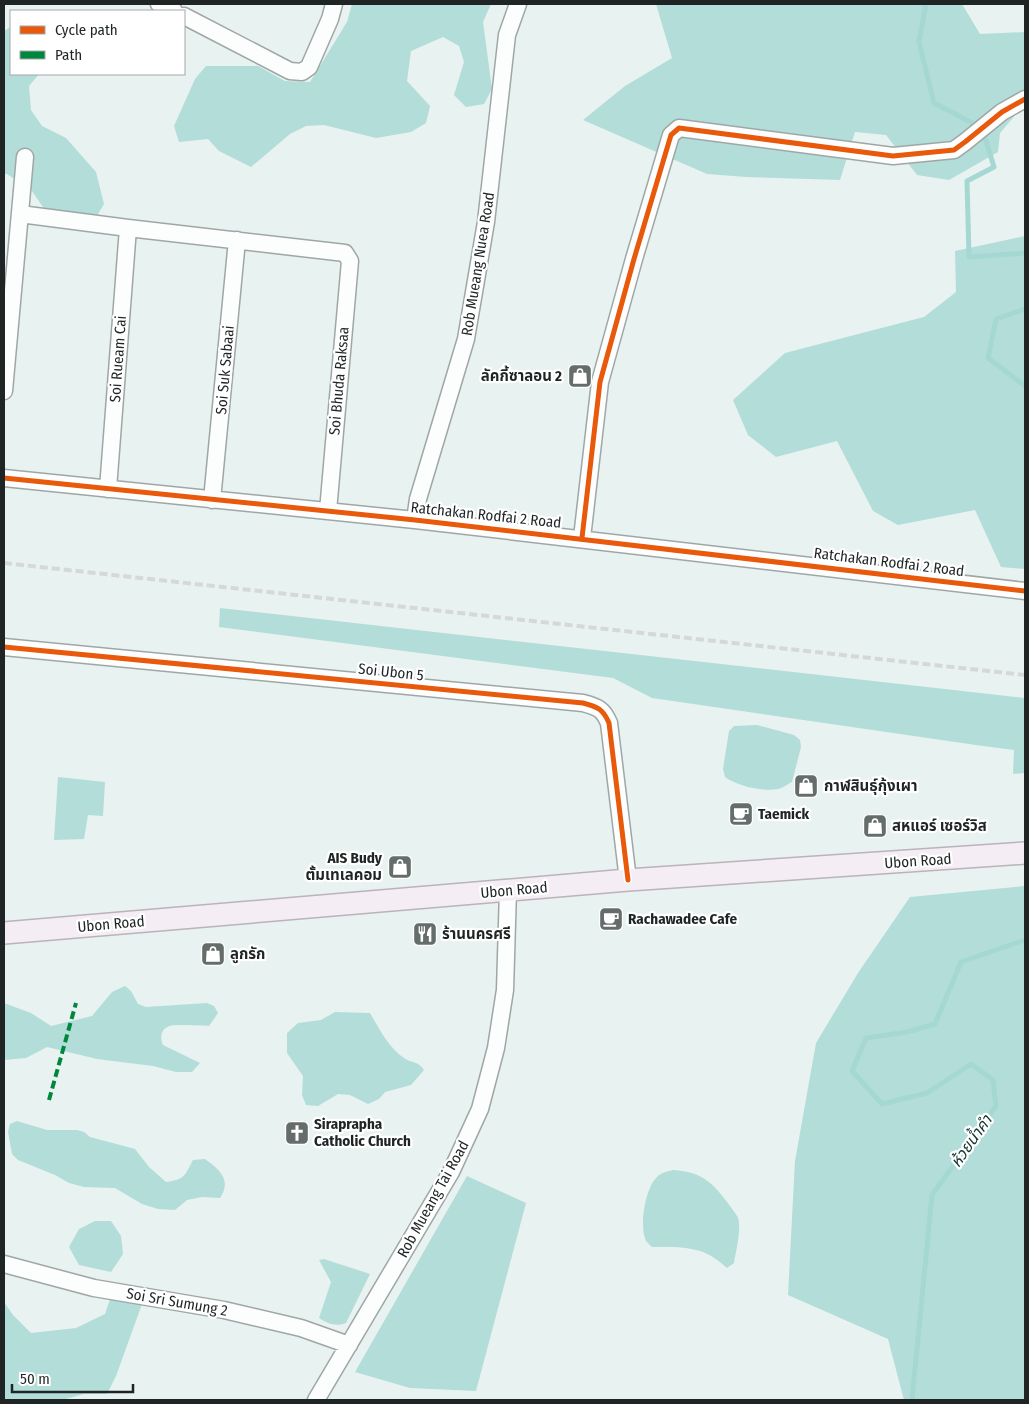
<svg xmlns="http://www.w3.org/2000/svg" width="1029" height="1404" font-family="'Fira Sans Condensed','Noto Sans Thai',sans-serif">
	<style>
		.forest { fill: #b3ddd9 }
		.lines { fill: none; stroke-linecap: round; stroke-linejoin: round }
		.stream { stroke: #a5d8d3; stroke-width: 5 }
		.minor-casing { stroke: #9fa7a6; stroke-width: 19 }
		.major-casing { stroke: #bbb2bc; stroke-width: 24 }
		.minor { stroke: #fcfdfd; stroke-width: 16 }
		.major { stroke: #f4edf3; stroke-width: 21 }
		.rail { stroke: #d5d8d7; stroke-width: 4; stroke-dasharray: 8 4; stroke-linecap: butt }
		.quiet { stroke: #00873e; stroke-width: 4; stroke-dasharray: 8 4; stroke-linecap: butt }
		.cycleway-casing { stroke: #fff; stroke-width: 8 }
		.cycleway { stroke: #e8590c; stroke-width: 5 }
		.labels { text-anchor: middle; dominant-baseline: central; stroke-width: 4.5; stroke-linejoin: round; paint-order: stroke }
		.street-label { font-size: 15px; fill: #1e2524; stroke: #fff }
		.poi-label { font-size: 15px; font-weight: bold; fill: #1e2524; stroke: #fff; text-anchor: start }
		.water-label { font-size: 16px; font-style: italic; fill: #133533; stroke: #fff }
	</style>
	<rect width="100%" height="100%" fill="#e8f2f0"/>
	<path class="forest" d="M 352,4 L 491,4 L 483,22 L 492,89 L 484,104 L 466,107 L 454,95 L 464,62 L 459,46 L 443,37 L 411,51 L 407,81 L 430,106 L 426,123 L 411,132 L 376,138 L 324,125 L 306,126 L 290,134 L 251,167 L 219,151 L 208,139 L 179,142 L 174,126 L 195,79 L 206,66 L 258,66 L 285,81 L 310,82 L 347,22 Z
		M 656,4 L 962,4 L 980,34 L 1025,32 L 1025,104 L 1000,133 L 998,152 L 949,180 L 917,175 L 886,135 L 855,132 L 840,180 L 746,177 L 707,174 L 583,120 L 625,86 L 672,58 Z
		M 11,27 L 11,74 L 39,74 L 29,86 L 31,110 L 42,126 L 66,138 L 96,172 L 104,204 L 95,219 L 45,210 L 32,191 L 7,174 L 4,174 L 4,31 Z
		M 1025,236 L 1025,569 L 1001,567 L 975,510 L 898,525 L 873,511 L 837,441 L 776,457 L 748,435 L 733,400 L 785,353 L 924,317 L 956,292 L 955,251 Z
		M 220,608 L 1025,698 L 1025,773 L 1013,774 L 1014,750 L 976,745 L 652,698 L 613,678 L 219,627 Z
		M 757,725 L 794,735 L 800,740 L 801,747 L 792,782 C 788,784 783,788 778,789 C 763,792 737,786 725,777 L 723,769 L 729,731 L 734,726 Z
		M 58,777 L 105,782 L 103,816 L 88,815 L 84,839 L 54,840 Z
		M 1025,886 L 1025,1400 L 904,1400 L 888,1339 L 788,1295 L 795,1161 L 816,1043 L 858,973 L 910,897 Z
		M 125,986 L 131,991 L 138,1004 L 146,1007 L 207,1003 L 214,1006 L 218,1013 L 209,1026 C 202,1026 175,1024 170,1026 C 160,1029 160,1038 163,1045 L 200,1063 L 192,1072 L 176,1072 L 153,1066 L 97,1059 L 47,1047 L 26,1058 L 4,1060 L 4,1003 L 31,1013 L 51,1026 L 92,1016 L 112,992 Z
		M 335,1012 L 370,1013 C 380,1030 388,1047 404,1058 C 413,1064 417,1060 424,1070 L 411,1085 L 385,1092 L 379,1099 L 368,1104 L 350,1095 L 338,1094 L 318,1106 L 306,1105 L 302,1095 L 303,1076 L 287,1053 L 287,1033 L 298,1023 L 321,1020 Z
		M 17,1121 L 47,1130 L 77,1130 L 84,1132 L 90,1137 L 135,1149 L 149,1167 L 166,1182 C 185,1179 184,1177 193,1160 L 205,1159 C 220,1170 232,1180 220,1198 L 202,1197 L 187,1200 L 175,1210 L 158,1209 L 142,1204 L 115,1188 L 84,1187 L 69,1183 L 55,1175 L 18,1160 L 12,1154 L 8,1132 L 10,1124 Z
		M 673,1170 C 703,1172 713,1183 730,1206 C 734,1212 739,1216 739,1223 C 740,1236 736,1250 734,1263 L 727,1268 C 719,1261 710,1254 700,1251 C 685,1246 667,1247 652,1247 C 651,1246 647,1242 646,1241 C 639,1226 645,1187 658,1176 C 661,1173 668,1171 673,1170 Z
		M 467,1176 L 526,1203 L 476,1391 L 410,1388 L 355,1372 Z
		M 95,1221 L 111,1221 L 121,1236 L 123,1254 L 111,1272 L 79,1265 L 69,1247 L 79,1229 Z
		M 324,1259 L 370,1274 L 346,1323 C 336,1327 328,1324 319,1318 L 331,1282 L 319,1260 Z
		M 110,1299 L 142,1304 L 116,1376 L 107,1394 L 84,1394 L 62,1400 L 4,1400 L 4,1302 L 13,1315 L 31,1333 L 76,1328 L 105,1314 Z"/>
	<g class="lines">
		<path class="stream" d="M 926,4 L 919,42 L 934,103 L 982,128 L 994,167 L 967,181 L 969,257 L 1025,253
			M 1025,309 L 996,319 L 988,358 L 1025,386
			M 912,1400 L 932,1195 L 996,1106 L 993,1080 L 971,1064 L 927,1093 L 882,1104 L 852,1071 L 866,1038 L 907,1032 L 935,1024 L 961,962 L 1025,940"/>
		<defs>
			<path id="minor" d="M 159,4 L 174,11
				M 184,16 L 290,71 L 302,72 L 309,67 L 330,19 L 334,4
				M 20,214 L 128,228 L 345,253 L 350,261 L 328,511
				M 4,391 L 25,157
				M 4,478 L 415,520 L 1025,591
				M 108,489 L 128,228
				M 212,500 L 237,240
				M 415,520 L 418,499 L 466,339 L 486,222 L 507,35 L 518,4
				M 582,538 L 600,382 L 634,259 L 671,135 L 679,128 L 893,156 L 954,150 L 965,142 L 1002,112 L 1025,99
				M 4,647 L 583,703 C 598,707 603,709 609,723 L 628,880
				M 4,1264 L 94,1288 L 224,1310 L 301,1328 L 349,1345
				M 316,1400 L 451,1172 L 480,1109 L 496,1048 L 505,990 L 508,890"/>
			<path id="major" d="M 4,933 L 628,880 L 1025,853"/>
		</defs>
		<use href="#minor" class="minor-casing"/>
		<use href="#major" class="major-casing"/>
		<use href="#minor" class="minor"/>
		<use href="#major" class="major"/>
		<path class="rail" d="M 4,563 L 1025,675"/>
		<path class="quiet" d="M 49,1100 L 76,1003"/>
		<defs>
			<path id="cycleway" d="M 4,478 L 415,520 L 1025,591
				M 582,538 L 600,382 L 634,259 L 671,135 L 679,128 L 893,156 L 954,150 L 965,142 L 1002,112 L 1025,99
				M 4,647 L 583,703 C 598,707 603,709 609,723 L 628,880"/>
		</defs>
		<use href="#cycleway" class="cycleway-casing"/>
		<use href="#cycleway" class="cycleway"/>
	</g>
	<defs>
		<symbol id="shop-square" viewBox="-11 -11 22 22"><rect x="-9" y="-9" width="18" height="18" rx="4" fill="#656d6b" stroke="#fff"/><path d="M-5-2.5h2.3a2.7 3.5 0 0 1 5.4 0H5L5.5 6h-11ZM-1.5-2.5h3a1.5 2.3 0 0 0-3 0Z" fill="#fff"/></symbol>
		<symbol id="cafe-square" viewBox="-11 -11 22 22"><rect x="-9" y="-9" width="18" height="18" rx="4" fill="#656d6b" stroke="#fff"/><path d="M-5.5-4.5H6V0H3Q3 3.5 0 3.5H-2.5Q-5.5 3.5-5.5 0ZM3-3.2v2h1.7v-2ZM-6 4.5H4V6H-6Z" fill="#fff"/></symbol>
		<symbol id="restaurant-square" viewBox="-11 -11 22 22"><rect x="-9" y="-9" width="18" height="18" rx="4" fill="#656d6b" stroke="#fff"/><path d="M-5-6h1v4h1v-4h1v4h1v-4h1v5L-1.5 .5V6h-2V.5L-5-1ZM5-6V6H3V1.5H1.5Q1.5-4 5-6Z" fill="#fff"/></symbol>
		<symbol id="church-square" viewBox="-11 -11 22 22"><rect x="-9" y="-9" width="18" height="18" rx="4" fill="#656d6b" stroke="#fff"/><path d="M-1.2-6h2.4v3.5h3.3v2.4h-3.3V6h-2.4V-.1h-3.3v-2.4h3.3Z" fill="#fff"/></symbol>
	</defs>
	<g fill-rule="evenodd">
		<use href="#shop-square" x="566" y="362" width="28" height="28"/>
		<use href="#shop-square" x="792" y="772" width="28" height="28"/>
		<use href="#cafe-square" x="727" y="800" width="28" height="28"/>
		<use href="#shop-square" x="861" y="812" width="28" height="28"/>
		<use href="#shop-square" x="386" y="853" width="28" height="28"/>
		<use href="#cafe-square" x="597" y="905" width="28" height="28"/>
		<use href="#restaurant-square" x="411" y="920" width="28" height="28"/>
		<use href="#shop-square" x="199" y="940" width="28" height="28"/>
		<use href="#church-square" x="283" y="1119" width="28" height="28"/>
	</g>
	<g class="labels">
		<g class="street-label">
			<text transform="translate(478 264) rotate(-81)">Rob Mueang Nuea Road</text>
			<text transform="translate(118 359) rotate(-86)">Soi Rueam Cai</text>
			<text transform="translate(225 370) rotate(-85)">Soi Suk Sabaai</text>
			<text transform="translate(339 381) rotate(-85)">Soi Bhuda Raksaa</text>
			<text transform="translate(486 515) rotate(6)">Ratchakan Rodfai 2 Road</text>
			<text transform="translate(889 562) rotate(7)">Ratchakan Rodfai 2 Road</text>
			<text transform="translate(391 672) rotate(6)">Soi Ubon 5</text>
			<text transform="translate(918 861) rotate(-4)">Ubon Road</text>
			<text transform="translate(514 890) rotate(-5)">Ubon Road</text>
			<text transform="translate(111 924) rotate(-5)">Ubon Road</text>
			<text transform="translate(433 1199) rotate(-61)">Rob Mueang Tai Road</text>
			<text transform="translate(177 1302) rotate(10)">Soi Sri Sumung 2</text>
		</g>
		<g class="poi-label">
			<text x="562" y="376" text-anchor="end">ลัคกี้ซาลอน 2</text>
			<text x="824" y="786">กาฬสินธุ์กุ้งเผา</text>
			<text x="758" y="814">Taemick</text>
			<text x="892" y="826">สหแอร์ เซอร์วิส</text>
			<text x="382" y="858" text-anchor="end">AIS Budy<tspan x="382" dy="17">ตั้มเทเลคอม</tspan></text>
			<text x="628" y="919">Rachawadee Cafe</text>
			<text x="442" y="934">ร้านนครศรี</text>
			<text x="230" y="954">ลูกรัก</text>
			<text x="314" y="1124">Siraprapha<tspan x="314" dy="17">Catholic Church</tspan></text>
		</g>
		<g class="water-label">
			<text transform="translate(971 1141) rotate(-55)">ห้วยน้ำคำ</text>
		</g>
	</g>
	<rect width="1029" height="1404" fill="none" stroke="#1e2524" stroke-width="10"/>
	<rect x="10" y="10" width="175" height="65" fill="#ffffff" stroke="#a5a8a7"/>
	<rect x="20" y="26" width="25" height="8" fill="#e8590c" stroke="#a5a8a7"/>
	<text x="55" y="35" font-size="15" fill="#1e2524">Cycle path</text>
	<rect x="20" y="51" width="25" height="8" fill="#00873e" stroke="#a5a8a7"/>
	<text x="55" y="60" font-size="15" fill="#1e2524">Path</text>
	<path d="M12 1384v8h121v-8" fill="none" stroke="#1e2524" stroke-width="2.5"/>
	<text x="20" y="1384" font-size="15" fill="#1e2524" stroke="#ffffff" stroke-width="4" paint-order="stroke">50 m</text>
</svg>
